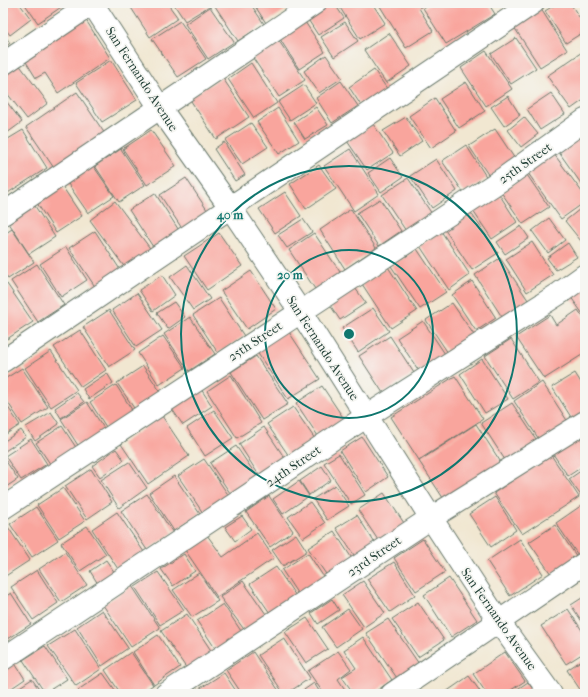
<svg xmlns="http://www.w3.org/2000/svg" width="588" height="697" font-family="'IM FELL French Canon',serif">
	<style>
		.building { fill: #f9a59d }
		.lines { fill: none; stroke-linecap: round; stroke-linejoin: round }
		.minor-casing { stroke: #68786b; stroke-width: 24 }
		.major-casing { stroke: #68786b; stroke-width: 24 }
		.minor { stroke: #fff; stroke-width: 22 }
		.major { stroke: #fff; stroke-width: 22 }
		.ring { fill: none; stroke: #0f766e; stroke-width: 2 }
		.labels { text-anchor: middle; dominant-baseline: central; stroke-width: 3.5; stroke-linejoin: round; paint-order: stroke }
		.street-label { font-size: 13px; fill: #1f3d34; stroke: #f6f6f2 }
		.centre { fill: #0f766e; stroke: #f6f6f2; stroke-width: 2 }
		.ring-label { font-size: 12px; text-anchor: middle; font-weight: bold; fill: #0f766e; stroke: #f6f6f2; stroke-width: 3.5; stroke-linejoin: round; paint-order: stroke }
	</style>
	<rect width="100%" height="100%" fill="#f6f6f2"/>
	<filter id="ink" filterUnits="userSpaceOnUse"><feTurbulence type="fractalNoise" baseFrequency=".025" numOctaves="2"/><feDisplacementMap in="SourceGraphic" scale="8" xChannelSelector="R" yChannelSelector="G"/><feConvolveMatrix kernelMatrix="1 2 1 2 8 2 1 2 1" color-interpolation-filters="sRGB"/></filter>
	<filter id="wash" filterUnits="userSpaceOnUse"><feTurbulence type="fractalNoise" baseFrequency=".012" numOctaves="4" result="noise"/><feDisplacementMap in="SourceGraphic" scale="16" xChannelSelector="R" yChannelSelector="G"/><feGaussianBlur stdDeviation="0.9" result="paint"/><feColorMatrix in="noise" values="0 0 0 0 0 0 0 0 0 0 0 0 0 0 0 0 0 1.4 0 .05"/><feComposite in="paint" operator="in"/></filter>
	<g filter="url(#wash)">
		<rect width="100%" height="100%" fill="#f1e7d1"/>
		<g id="blocks">
			<path class="building" d="M 3,3 L 19,3 L 31,19 L 10,35 L 3,26 Z
				M 24,3 L 67,3 L 38,23 Z
				M 128,3 L 167,3 L 178,18 L 150,37 Z
				M 173,3 L 210,3 L 211,5 L 185,21 Z
				M 213,3 L 250,3 L 264,24 L 238,41 Z
				M 253,3 L 291,3 L 293,5 L 266,23 Z
				M 330,3 L 334,3 L 344,18 L 318,35 L 307,18 Z
				M 337,3 L 372,3 L 385,23 L 360,39 Z
				M 378,3 L 427,3 L 419,8 L 433,31 L 406,48 Z
				M 432,3 L 488,3 L 495,14 L 446,44 L 423,8 Z
				M 558,3 L 570,3 L 585,26 L 585,31 L 566,43 L 545,11 Z
				M 210,7 L 234,42 L 208,59 L 185,24 Z
				M 541,9 L 567,50 L 540,67 L 514,27 Z
				M 84,17 L 110,58 L 58,93 L 45,73 L 36,78 L 23,57 Z
				M 303,19 L 325,52 L 299,69 L 278,36 Z
				M 180,21 L 206,59 L 178,77 L 152,39 Z
				M 345,22 L 358,41 L 334,57 L 321,37 Z
				M 3,33 L 10,43 L 3,49 Z
				M 389,33 L 411,66 L 386,83 L 364,50 Z
				M 277,38 L 305,80 L 279,97 L 251,55 Z
				M 516,38 L 536,68 L 511,84 L 491,54 Z
				M 585,50 L 585,99 L 571,109 L 547,76 Z
				M 486,51 L 512,89 L 486,106 L 461,68 Z
				M 326,55 L 342,78 L 319,93 L 304,71 Z
				M 111,60 L 137,100 L 102,122 L 76,83 Z
				M 18,63 L 48,103 L 27,119 L 3,88 L 3,75 Z
				M 251,63 L 277,103 L 254,118 L 228,79 Z
				M 374,70 L 388,90 L 362,107 L 349,87 Z
				M 222,77 L 249,117 L 216,139 L 189,98 Z
				M 341,81 L 358,106 L 332,123 L 316,98 Z
				M 466,82 L 485,111 L 459,128 L 440,99 Z
				M 304,85 L 316,103 L 290,120 L 278,102 Z
				M 77,92 L 107,137 L 56,171 L 26,127 Z
				M 551,93 L 565,114 L 540,130 L 527,109 Z
				M 508,96 L 520,115 L 504,126 L 491,107 Z
				M 3,97 L 22,122 L 3,136 Z
				M 435,98 L 456,131 L 431,148 L 409,116 Z
				M 316,107 L 328,125 L 305,139 L 294,122 Z
				M 278,108 L 299,141 L 279,154 L 257,122 Z
				M 406,117 L 422,141 L 400,156 L 383,131 Z
				M 524,117 L 538,134 L 521,147 L 508,130 Z
				M 251,123 L 268,147 L 242,164 L 225,140 Z
				M 373,124 L 393,153 L 367,170 L 347,141 Z
				M 495,129 L 517,162 L 491,179 L 469,146 Z
				M 23,130 L 47,168 L 3,196 L 3,142 Z
				M 151,130 L 176,166 L 147,185 L 123,149 Z
				M 577,134 L 585,146 L 585,189 L 556,148 Z
				M 224,142 L 245,175 L 235,181 L 214,149 Z
				M 466,145 L 487,178 L 464,193 L 442,161 Z
				M 121,149 L 145,185 L 119,202 L 95,166 Z
				M 350,149 L 379,194 L 354,211 L 324,166 Z
				M 551,150 L 585,196 L 585,202 L 561,219 L 525,169 Z
				M 390,158 L 403,177 L 381,192 L 368,173 Z
				M 436,159 L 457,191 L 432,208 L 410,176 Z
				M 92,164 L 114,196 L 88,213 L 66,181 Z
				M 319,165 L 336,189 L 306,209 L 290,184 Z
				M 527,175 L 549,207 L 523,224 L 501,192 Z
				M 186,178 L 211,216 L 185,233 L 160,195 Z
				M 408,178 L 432,214 L 406,231 L 382,195 Z
				M 60,183 L 82,216 L 56,233 L 35,200 Z
				M 285,192 L 301,216 L 275,233 L 259,209 Z
				M 155,193 L 180,232 L 155,250 L 129,210 Z
				M 499,194 L 517,222 L 492,239 L 473,211 Z
				M 380,199 L 401,231 L 379,246 L 357,213 Z
				M 115,201 L 152,251 L 126,269 L 90,220 Z
				M 33,203 L 55,237 L 29,254 L 7,220 Z
				M 585,205 L 585,246 L 565,221 Z
				M 351,209 L 376,248 L 345,269 L 320,230 Z
				M 471,213 L 498,253 L 472,270 L 445,230 Z
				M 549,218 L 565,240 L 548,253 L 532,231 Z
				M 303,219 L 312,232 L 287,248 L 278,235 Z
				M 521,226 L 529,238 L 505,254 L 497,242 Z
				M 12,229 L 34,262 L 8,279 L 3,272 L 3,235 Z
				M 95,231 L 121,271 L 96,288 L 69,248 Z
				M 441,231 L 470,275 L 449,290 L 420,246 Z
				M 219,233 L 242,266 L 207,290 L 184,256 Z
				M 314,233 L 342,275 L 317,292 L 289,250 Z
				M 532,242 L 553,275 L 527,292 L 506,259 Z
				M 568,243 L 577,257 L 556,270 L 547,258 Z
				M 66,247 L 87,280 L 61,297 L 40,264 Z
				M 417,249 L 446,292 L 420,309 L 391,266 Z
				M 500,258 L 528,300 L 502,317 L 475,275 Z
				M 37,264 L 64,305 L 38,322 L 11,281 Z
				M 187,265 L 210,299 L 193,310 L 170,277 Z
				M 388,267 L 417,311 L 391,328 L 362,284 Z
				M 251,271 L 276,309 L 247,329 L 221,291 Z
				M 162,275 L 175,295 L 153,311 L 139,290 Z
				M 585,280 L 585,317 L 568,293 Z
				M 472,281 L 496,318 L 476,331 L 452,295 Z
				M 7,284 L 33,322 L 7,339 L 3,333 L 3,286 Z
				M 355,288 L 366,303 L 340,320 L 330,305 Z
				M 137,293 L 162,330 L 136,347 L 112,310 Z
				M 219,298 L 244,336 L 218,353 L 193,315 Z
				M 174,302 L 185,317 L 168,329 L 157,313 Z
				M 452,303 L 474,335 L 448,353 L 426,320 Z
				M 373,308 L 389,331 L 358,352 L 342,328 Z
				M 109,310 L 135,350 L 109,367 L 83,327 Z
				M 578,310 L 585,320 L 585,353 L 544,379 L 516,337 L 550,315 L 556,325 Z
				M 190,317 L 215,354 L 189,371 L 164,334 Z
				M 423,321 L 445,354 L 419,371 L 397,338 Z
				M 287,329 L 320,379 L 288,399 L 255,349 Z
				M 80,330 L 106,370 L 81,387 L 54,347 Z
				M 163,336 L 185,368 L 159,385 L 138,353 Z
				M 390,336 L 414,373 L 383,393 L 359,356 Z
				M 511,339 L 539,382 L 513,399 L 485,356 Z
				M 51,351 L 77,390 L 51,407 L 25,368 Z
				M 256,356 L 288,404 L 262,420 L 231,372 Z
				M 482,359 L 508,399 L 485,413 L 460,374 Z
				M 143,366 L 162,394 L 136,411 L 117,383 Z
				M 22,368 L 48,407 L 22,424 L 3,395 L 3,380 Z
				M 107,373 L 113,383 L 89,399 L 83,389 Z
				M 575,373 L 585,389 L 585,419 L 576,425 L 552,387 Z
				M 231,375 L 261,423 L 237,438 L 207,391 Z
				M 455,376 L 483,419 L 419,460 L 391,417 Z
				M 542,382 L 570,425 L 542,444 L 514,401 Z
				M 116,385 L 134,413 L 108,430 L 90,402 Z
				M 322,386 L 344,419 L 318,436 L 296,403 Z
				M 201,389 L 212,406 L 183,425 L 172,409 Z
				M 77,393 L 84,402 L 61,418 L 55,408 Z
				M 3,400 L 20,425 L 3,436 Z
				M 87,402 L 107,433 L 81,450 L 61,419 Z
				M 512,403 L 540,445 L 509,466 L 481,423 Z
				M 293,407 L 315,439 L 289,456 L 267,424 Z
				M 214,410 L 233,438 L 205,456 L 187,428 Z
				M 51,412 L 59,424 L 35,441 L 26,427 Z
				M 162,416 L 189,456 L 148,484 L 121,444 Z
				M 476,424 L 504,467 L 447,504 L 419,461 Z
				M 62,426 L 79,452 L 53,468 L 36,443 Z
				M 264,427 L 286,460 L 260,477 L 239,444 Z
				M 21,430 L 26,437 L 5,451 L 3,448 L 3,442 Z
				M 362,437 L 388,477 L 366,492 L 340,451 Z
				M 580,437 L 585,445 L 585,465 L 568,476 L 553,454 Z
				M 31,439 L 47,464 L 21,480 L 5,456 Z
				M 236,446 L 258,478 L 232,496 L 210,463 Z
				M 116,449 L 124,460 L 100,477 L 92,466 Z
				M 339,454 L 365,495 L 351,504 L 324,463 Z
				M 551,455 L 579,497 L 522,534 L 494,493 Z
				M 3,457 L 18,479 L 3,489 Z
				M 204,459 L 229,496 L 203,513 L 178,476 Z
				M 129,462 L 147,488 L 119,508 L 101,480 Z
				M 322,466 L 331,480 L 309,495 L 300,481 Z
				M 585,468 L 585,495 L 582,497 L 569,479 Z
				M 91,469 L 112,502 L 87,519 L 65,486 Z
				M 174,476 L 200,514 L 174,531 L 149,493 Z
				M 299,481 L 309,496 L 283,514 L 273,499 Z
				M 335,485 L 349,506 L 327,520 L 313,499 Z
				M 63,488 L 85,521 L 59,538 L 37,505 Z
				M 384,493 L 406,526 L 380,543 L 358,510 Z
				M 147,494 L 173,533 L 147,550 L 121,511 Z
				M 269,496 L 293,531 L 270,547 L 246,512 Z
				M 495,497 L 516,530 L 491,547 L 469,514 Z
				M 310,502 L 325,523 L 303,538 L 288,517 Z
				M 582,505 L 585,510 L 585,554 L 580,558 L 556,523 Z
				M 36,507 L 58,540 L 32,557 L 10,524 Z
				M 117,512 L 144,552 L 118,569 L 92,529 Z
				M 357,515 L 378,548 L 358,561 L 336,528 Z
				M 242,516 L 251,529 L 235,541 L 225,527 Z
				M 555,525 L 577,557 L 551,574 L 529,542 Z
				M 87,526 L 106,554 L 80,571 L 61,543 Z
				M 8,527 L 30,560 L 4,577 L 3,530 Z
				M 334,531 L 355,563 L 330,580 L 308,548 Z
				M 257,533 L 274,558 L 217,597 L 185,550 L 207,535 L 223,557 Z
				M 296,534 L 307,551 L 283,566 L 272,550 Z
				M 423,539 L 445,572 L 416,591 L 394,558 Z
				M 520,539 L 543,574 L 510,596 L 487,561 Z
				M 65,552 L 87,585 L 61,602 L 39,569 Z
				M 308,553 L 325,579 L 299,596 L 282,570 Z
				M 184,554 L 195,571 L 173,586 L 161,569 Z
				M 106,560 L 115,573 L 98,584 L 90,571 Z
				M 394,562 L 415,595 L 390,612 L 367,579 Z
				M 276,567 L 298,599 L 272,616 L 250,584 Z
				M 37,570 L 58,603 L 33,620 L 11,587 Z
				M 158,572 L 184,610 L 160,625 L 135,587 Z
				M 199,573 L 218,601 L 192,617 L 173,590 Z
				M 449,578 L 477,620 L 451,637 L 424,595 Z
				M 243,581 L 268,617 L 246,632 L 220,597 Z
				M 363,581 L 385,613 L 364,627 L 342,595 Z
				M 132,586 L 160,628 L 131,647 L 103,605 Z
				M 11,593 L 31,624 L 8,639 L 3,632 L 3,598 Z
				M 585,596 L 585,626 L 571,605 Z
				M 332,599 L 339,610 L 318,624 L 311,613 Z
				M 418,602 L 444,640 L 418,657 L 392,619 Z
				M 223,604 L 245,637 L 219,654 L 197,621 Z
				M 348,609 L 362,629 L 336,647 L 322,627 Z
				M 568,609 L 585,635 L 585,652 L 566,664 L 541,626 Z
				M 102,610 L 128,648 L 102,666 L 77,627 Z
				M 187,614 L 214,655 L 189,672 L 161,631 Z
				M 307,618 L 328,649 L 306,663 L 285,632 Z
				M 388,619 L 419,664 L 397,678 L 366,633 Z
				M 75,629 L 101,669 L 76,686 L 48,646 Z
				M 158,635 L 180,667 L 154,685 L 133,652 Z
				M 363,637 L 392,680 L 372,694 L 354,694 L 342,677 L 356,668 L 344,650 Z
				M 284,638 L 310,678 L 286,694 L 284,694 L 258,655 Z
				M 45,646 L 67,679 L 45,693 L 23,660 Z
				M 338,651 L 351,669 L 338,679 L 348,694 L 324,694 L 308,671 Z
				M 131,652 L 153,685 L 140,694 L 121,694 L 105,670 Z
				M 253,652 L 281,694 L 242,694 L 226,670 Z
				M 505,652 L 525,681 L 505,694 L 487,694 L 473,674 Z
				M 585,658 L 585,694 L 583,694 L 567,670 Z
				M 14,662 L 25,679 L 3,694 L 3,669 Z
				M 103,673 L 118,694 L 80,694 L 78,690 Z
				M 224,673 L 238,694 L 203,694 L 199,689 Z
				M 469,676 L 482,694 L 447,694 L 446,692 Z
				M 32,679 L 42,694 L 9,694 Z
				M 528,682 L 536,694 L 510,694 Z
				M 314,683 L 321,694 L 298,694 Z"/>
		</g>
	</g>
	<g filter="url(#ink)">
		<use href="#blocks" fill-opacity="0" stroke="#68786b" stroke-width="1"/>
		<g class="lines">
			<defs>
				<path id="minor" d="M 3,64 L 93,3
					M 3,214 L 315,3
					M 3,361 L 533,3
					M 3,508 L 504,178 L 585,120
					M 3,659 L 367,416 L 560,293 L 585,275
					M 166,694 L 431,518 L 585,422
					M 392,694 L 585,563"/>
				<path id="major" d="M 92,3 L 160,108 L 230,207 L 300,311 L 431,518 L 499,622 L 551,694"/>
			</defs>
			<use href="#minor" class="minor-casing"/>
			<use href="#major" class="major-casing"/>
			<use href="#minor" class="minor"/>
			<use href="#major" class="major"/>
		</g>
	</g>
	<g class="ring">
		<circle cx="349" cy="334" r="84"/>
		<circle cx="349" cy="334" r="168"/>
	</g>
	<g class="labels">
		<g class="street-label">
			<text transform="translate(142 79) rotate(57)">San Fernando Avenue</text>
			<text transform="translate(525 163) rotate(-35)">25th Street</text>
			<text transform="translate(255 341) rotate(-33)">25th Street</text>
			<text transform="translate(323 348) rotate(57)">San Fernando Avenue</text>
			<text transform="translate(293 466) rotate(-34)">24th Street</text>
			<text transform="translate(374 556) rotate(-34)">23rd Street</text>
			<text transform="translate(499 619) rotate(55)">San Fernando Avenue</text>
		</g>
	</g>
	<circle cx="349" cy="334" r="6" class="centre"/>
	<g class="ring-label">
		<text x="230" y="219">40 m</text>
		<text x="290" y="279">20 m</text>
	</g>
	<rect width="588" height="697" fill="none" stroke="#f6f6f2" stroke-width="16"/>
</svg>
